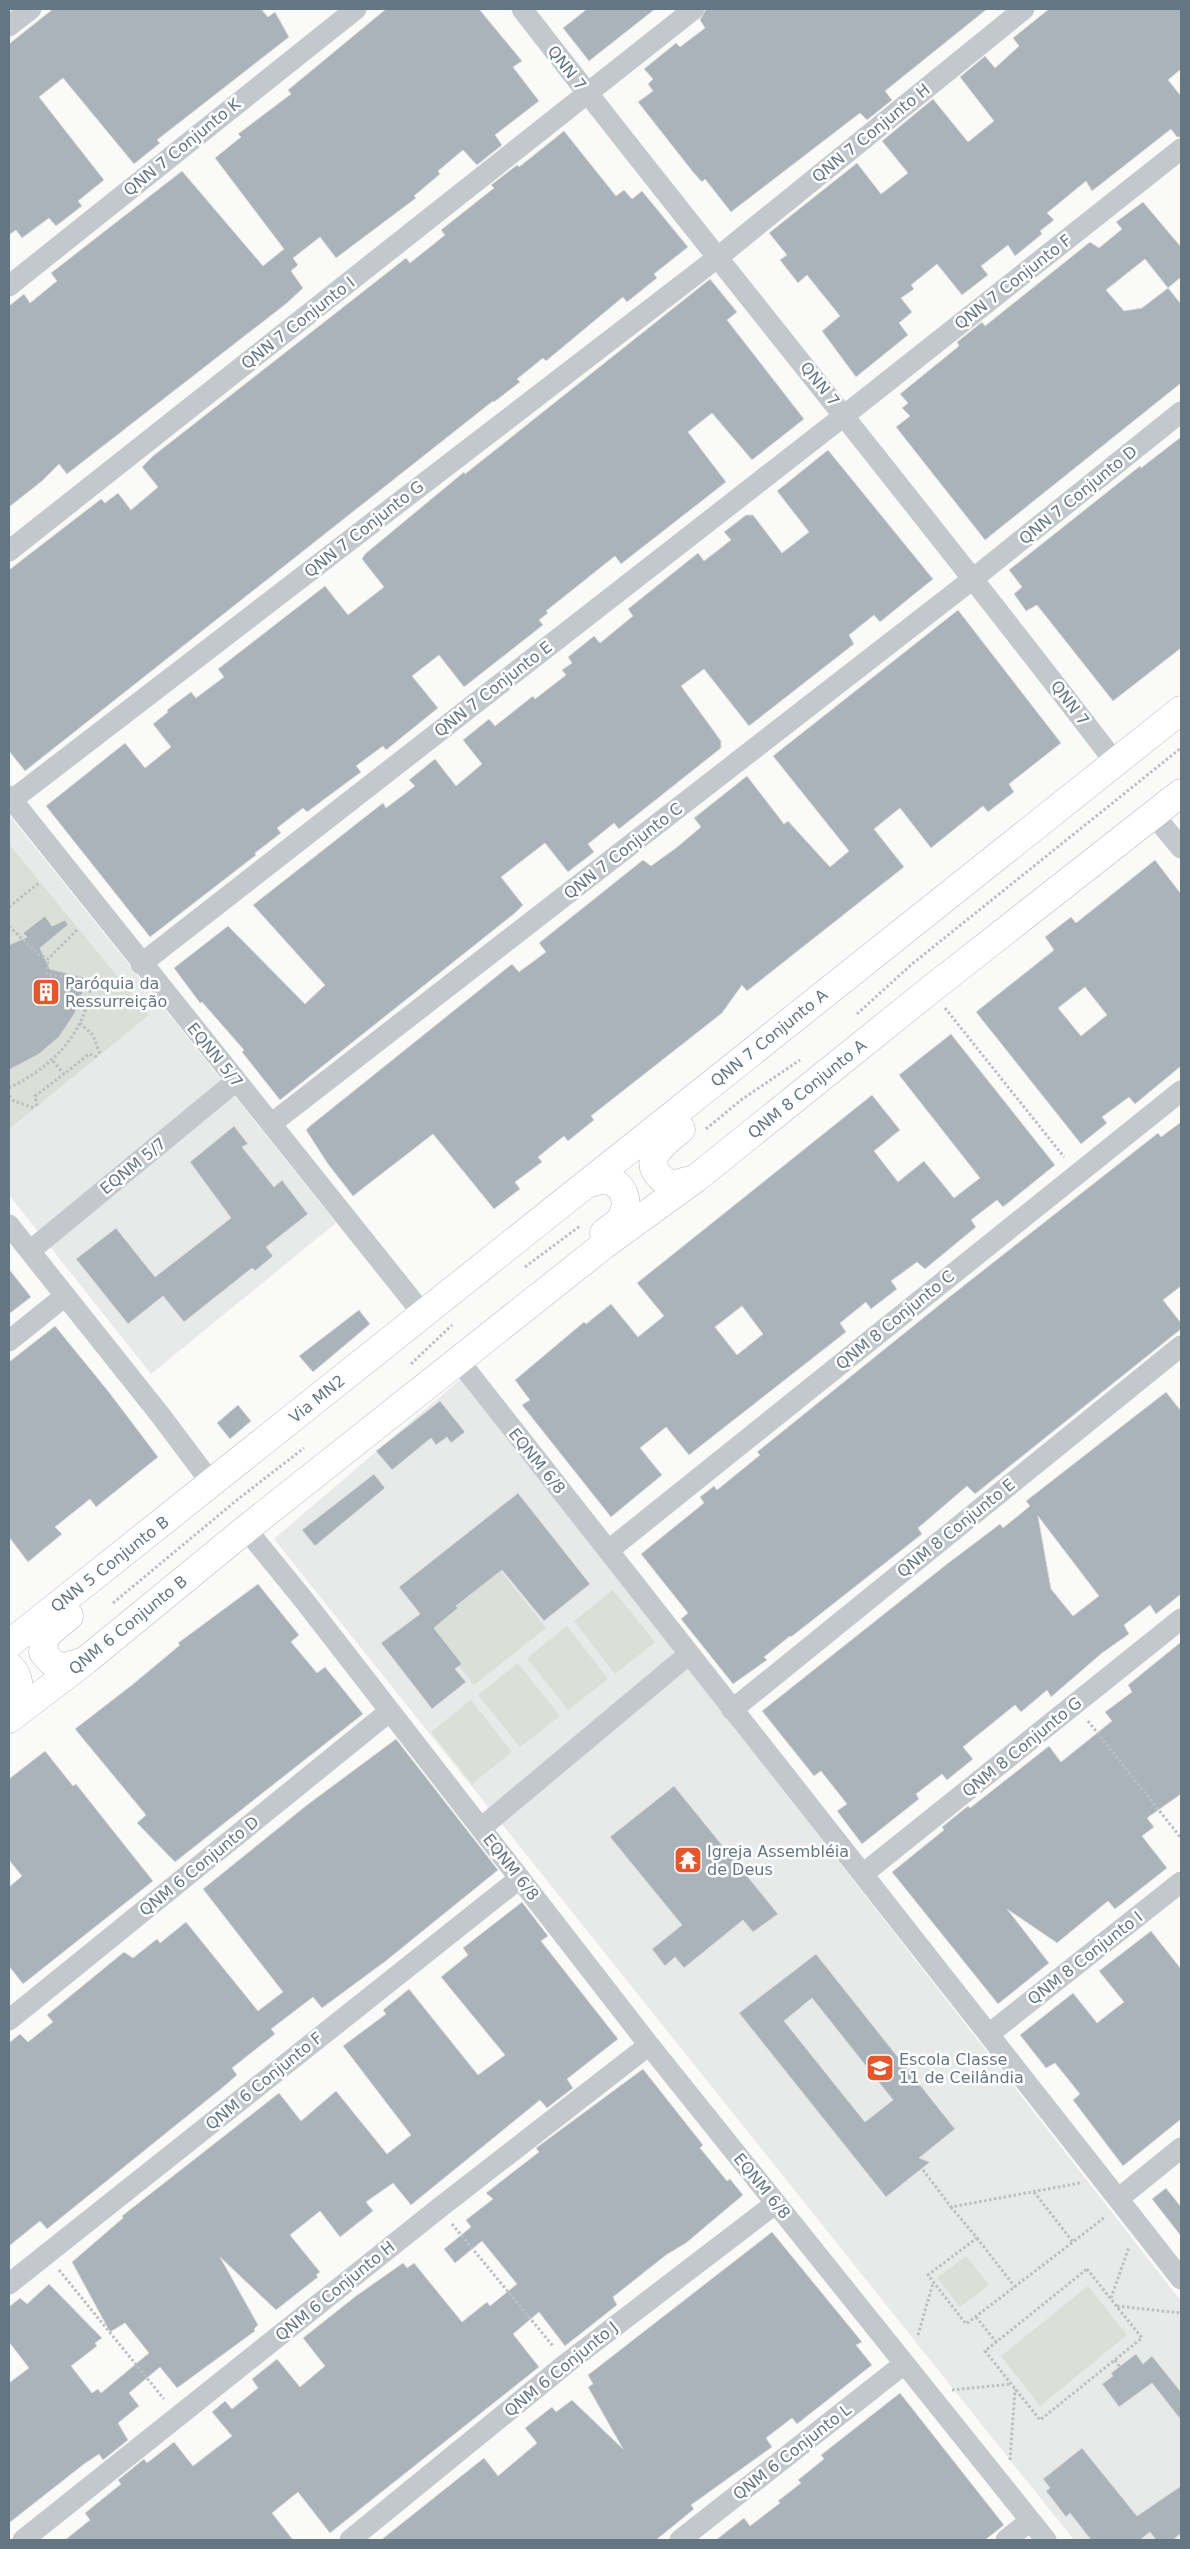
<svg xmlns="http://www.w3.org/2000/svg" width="1190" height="2549" font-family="'DejaVu Sans',sans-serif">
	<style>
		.built { fill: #e8e9e9 }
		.green { fill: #dadfd7 }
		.building { fill: #aab3b9; stroke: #dcdcda; fill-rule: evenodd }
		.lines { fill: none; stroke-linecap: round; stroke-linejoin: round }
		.secondary-casing { stroke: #b3babf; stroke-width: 29 }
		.path { stroke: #bbbfc2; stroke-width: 3; stroke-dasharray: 2.5 2.5; stroke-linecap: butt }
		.street { stroke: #c3c8cc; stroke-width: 21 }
		.secondary { stroke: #fff; stroke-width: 28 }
		.labels { text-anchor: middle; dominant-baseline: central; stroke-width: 5; stroke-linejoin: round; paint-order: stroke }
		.street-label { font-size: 16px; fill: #657683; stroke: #fff }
		.poi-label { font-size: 16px; fill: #657683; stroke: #fff; text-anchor: start }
	</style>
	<rect width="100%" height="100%" fill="#fafaf8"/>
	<path class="built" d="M 9,815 L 336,1223 L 151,1374 L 9,1195 Z
		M 462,1378 L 1181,2301 L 1181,2536 L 1176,2540 L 1074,2540 L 274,1539 Z"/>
	<path class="green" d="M 9,844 L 149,1015 L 9,1129 Z
		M 500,1570 L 546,1628 L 474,1685 L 428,1628 Z
		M 613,1590 L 655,1642 L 615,1674 L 574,1621 Z
		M 567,1626 L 608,1679 L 568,1710 L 527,1658 Z
		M 518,1663 L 560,1716 L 520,1747 L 478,1695 Z
		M 471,1700 L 512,1752 L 472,1784 L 431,1732 Z
		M 966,2256 L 989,2285 L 960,2307 L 937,2278 Z
		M 1088,2286 L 1127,2335 L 1040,2406 L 1001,2356 Z"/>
	<path class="building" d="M 53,9 L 261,9 L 268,17 L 275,12 L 289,37 L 157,140 L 160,143 L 134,164 L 63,78 L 39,97 L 104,180 L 78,201 L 82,206 L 56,226 L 49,218 L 22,238 L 16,230 L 9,235 L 9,44 Z
		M 386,9 L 479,9 L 522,61 L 513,67 L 539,101 L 495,135 L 502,145 L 477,165 L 463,150 L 438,171 L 440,174 L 414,196 L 416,198 L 336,258 L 320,237 L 293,258 L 298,265 L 291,271 L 303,288 L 287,303 L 67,474 L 59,464 L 42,481 L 9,507 L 9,306 L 24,294 L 30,303 L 57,281 L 51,273 L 182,171 L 263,266 L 284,249 L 215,158 L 241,137 L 238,134 L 291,94 L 288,90 Z
		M 587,9 L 655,9 L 589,61 L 563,28 Z
		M 706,9 L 987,9 L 885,91 L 892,100 L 867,120 L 860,113 L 731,212 L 705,179 L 702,182 L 693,172 L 638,102 L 653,91 L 648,84 L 653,79 L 644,69 L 676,43 L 680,47 L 705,28 L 700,20 Z
		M 1049,9 L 1181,9 L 1181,69 L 1168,80 L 1181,96 L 1181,137 L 1177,137 L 1171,129 L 1092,191 L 1086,181 L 1047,213 L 1054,220 L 1040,231 L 1042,234 L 1015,256 L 1008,245 L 981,266 L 988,275 L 962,295 L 937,264 L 911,285 L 914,289 L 901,298 L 912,312 L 899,323 L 908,335 L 856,377 L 822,331 L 840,316 L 807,275 L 798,283 L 780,260 L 787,255 L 769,233 L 857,163 L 881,194 L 908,173 L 882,141 L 933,99 L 968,142 L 994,121 L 960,77 L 985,56 L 995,68 L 1019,46 L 1013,38 Z
		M 564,131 L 616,196 L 624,190 L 632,199 L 642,191 L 688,247 L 654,274 L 657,278 L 627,302 L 623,297 L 546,361 L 543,358 L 517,379 L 520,382 L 494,402 L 493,401 L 25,771 L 9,751 L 9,570 L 101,499 L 105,503 L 118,493 L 131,510 L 158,487 L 142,467 L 153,456 L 406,258 L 410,263 L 445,235 L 441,230 L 494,188 L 491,185 L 517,165 L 519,167 Z
		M 1143,202 L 1181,247 L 1181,277 L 1168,288 L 1181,304 L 1181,383 L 985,540 L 896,427 L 910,416 L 902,408 L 908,403 L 900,394 L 959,346 L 957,342 L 982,322 L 985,326 L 1090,242 L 1099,248 L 1122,229 L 1116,222 ZM 1145,259 L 1168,288 L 1142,308 L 1124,311 L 1106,290 Z
		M 710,279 L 737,312 L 727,320 L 804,419 L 752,460 L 712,413 L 688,432 L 726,482 L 621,564 L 615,556 L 546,611 L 548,613 L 539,620 L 543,625 L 464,687 L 439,655 L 412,676 L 438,708 L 386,750 L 383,746 L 356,766 L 361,772 L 307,812 L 303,808 L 277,828 L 281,833 L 255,853 L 256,855 L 150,937 L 46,806 L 125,743 L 145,768 L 171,747 L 153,724 L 168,712 L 167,710 L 191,692 L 196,698 L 224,677 L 218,669 L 325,586 L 348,615 L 384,587 L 362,559 L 365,554 L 464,472 L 465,474 Z
		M 1181,437 L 1181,648 L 1113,701 L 1037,605 L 1026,611 L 1014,594 L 1022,587 L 1009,570 L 1140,466 L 1141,468 Z
		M 828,450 L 933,579 L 880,622 L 874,615 L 849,635 L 854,644 L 749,726 L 704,669 L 681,686 L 721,741 L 721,748 L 619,829 L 614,823 L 588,844 L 594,852 L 568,872 L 545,843 L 501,877 L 523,905 L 515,913 L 280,1100 L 242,1052 L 244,1050 L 202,1002 L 200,1003 L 174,968 L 228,926 L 305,1004 L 325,985 L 253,905 L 383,803 L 386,808 L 415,786 L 409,780 L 435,759 L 456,786 L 482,764 L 463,740 L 489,719 L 495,726 L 533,696 L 535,699 L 566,675 L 562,670 L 572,663 L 568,657 L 594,636 L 600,643 L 633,616 L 628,609 L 698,553 L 704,561 L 731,540 L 724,532 L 746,515 L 753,515 L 782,553 L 809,532 L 777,491 Z
		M 958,610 L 1061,743 L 1009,784 L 1014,792 L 988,812 L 983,806 L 931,848 L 900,808 L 874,829 L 904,867 L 747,991 L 742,985 L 722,1013 L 591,1116 L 594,1120 L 568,1141 L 564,1136 L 538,1157 L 542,1162 L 515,1182 L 520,1189 L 494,1209 L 433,1134 L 353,1196 L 328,1164 L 306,1130 L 310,1126 L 512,964 L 519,972 L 546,952 L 539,943 L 643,860 L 651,866 L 676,848 L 701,827 L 694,818 L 747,776 L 784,824 L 788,821 L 830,867 L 849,851 L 773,756 Z
		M 1155,860 L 1181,894 L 1181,1066 L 1135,1104 L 1129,1097 L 1102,1117 L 1107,1123 L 1081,1144 L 976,1012 L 1054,950 L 1045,937 L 1071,917 L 1076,923 ZM 1085,987 L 1107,1015 L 1081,1036 L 1058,1008 Z
		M 45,916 L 52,926 L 65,920 L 68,925 L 40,948 L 50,969 L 86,978 L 85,986 L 75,1013 L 59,1037 L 39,1054 L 9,1070 L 9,945 L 27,937 L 23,933 Z
		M 951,1034 L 1055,1165 L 1003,1207 L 997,1200 L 971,1220 L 976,1227 L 925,1269 L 917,1262 L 891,1281 L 897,1289 L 871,1309 L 866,1302 L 840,1323 L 846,1332 L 689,1455 L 666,1427 L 640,1448 L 662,1475 L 611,1517 L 522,1405 L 530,1400 L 515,1380 L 584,1322 L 586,1324 L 611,1304 L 638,1337 L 664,1316 L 637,1283 L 872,1095 L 900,1130 L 874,1151 L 898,1182 L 924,1161 L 954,1198 L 980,1178 L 899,1075 ZM 742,1306 L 763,1334 L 737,1355 L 715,1327 Z
		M 1181,1122 L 1181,1286 L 1163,1300 L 1181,1323 L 1181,1329 L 975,1494 L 967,1486 L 918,1528 L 922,1534 L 791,1637 L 790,1636 L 764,1657 L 767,1660 L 733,1684 L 681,1619 L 688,1613 L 641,1554 L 704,1503 L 700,1497 L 714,1486 L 717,1490 L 760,1455 L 757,1452 L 948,1298 L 1158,1133 L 1161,1137 Z
		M 234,1126 L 248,1144 L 242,1147 L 274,1187 L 282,1180 L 308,1214 L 266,1247 L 273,1256 L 255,1271 L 252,1268 L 184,1322 L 163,1296 L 128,1324 L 76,1259 L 116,1228 L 155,1277 L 231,1218 L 190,1162 Z
		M 9,1269 L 31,1297 L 9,1314 Z
		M 359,1310 L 370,1324 L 313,1372 L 299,1356 Z
		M 55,1326 L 108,1391 L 158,1457 L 96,1507 L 90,1499 L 55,1527 L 62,1534 L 28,1562 L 9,1537 L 9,1362 Z
		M 1166,1392 L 1181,1411 L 1181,1594 L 1156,1614 L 1150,1605 L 1124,1625 L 1129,1634 L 1102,1653 L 1051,1697 L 1047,1690 L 1021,1712 L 1015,1705 L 963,1747 L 973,1759 L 947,1780 L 942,1774 L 916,1794 L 919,1799 L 862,1844 L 837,1811 L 847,1804 L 821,1771 L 814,1776 L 762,1711 L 947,1564 L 1000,1524 L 1003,1528 L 1030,1506 L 1026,1501 ZM 1038,1516 L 1099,1596 L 1073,1616 L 1051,1589 Z
		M 440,1401 L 465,1432 L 451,1443 L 447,1437 L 436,1445 L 431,1438 L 392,1470 L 376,1451 Z
		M 238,1405 L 251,1421 L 230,1439 L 217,1423 Z
		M 374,1474 L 385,1488 L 315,1546 L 302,1530 Z
		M 518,1493 L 590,1584 L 544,1621 L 502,1570 L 456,1606 L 458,1608 L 434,1628 L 462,1664 L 455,1669 L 466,1682 L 432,1709 L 381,1643 L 420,1614 L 399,1587 Z
		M 258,1584 L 299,1635 L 291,1642 L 317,1673 L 325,1667 L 363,1714 L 175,1862 L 137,1823 L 146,1815 L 75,1729 L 132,1685 L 180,1645 L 178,1643 Z
		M 1181,1642 L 1181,1794 L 1147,1818 L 1154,1827 L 1142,1836 L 1167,1868 L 1115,1909 L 1108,1901 L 1057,1943 L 1007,1909 L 1049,1963 L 998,2004 L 892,1872 L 944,1830 L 942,1827 L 968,1806 L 970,1808 L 1049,1746 L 1061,1762 L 1112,1721 L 1105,1712 L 1132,1692 L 1128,1685 Z
		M 396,1739 L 498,1870 L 387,1960 L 322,2008 L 313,1997 L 271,2029 L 275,2034 L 232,2068 L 237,2075 L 222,2088 L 47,2229 L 40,2221 L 9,2246 L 9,2043 L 20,2034 L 28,2042 L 53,2022 L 47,2015 L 124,1952 L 133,1958 L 157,1939 L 160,1943 L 186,1922 L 258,2011 L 283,1992 L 203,1889 L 307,1805 Z
		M 45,1751 L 73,1786 L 76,1784 L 153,1881 L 23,1984 L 9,1966 L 9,1887 L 22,1876 L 9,1860 L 9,1779 Z
		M 674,1786 L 778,1914 L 753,1932 L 743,1920 L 684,1968 L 675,1957 L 665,1966 L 652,1949 L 682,1925 L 610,1837 Z
		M 522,1902 L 548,1936 L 541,1941 L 618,2039 L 567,2079 L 573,2088 L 547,2108 L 540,2100 L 411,2205 L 393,2183 L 366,2202 L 373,2211 L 340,2237 L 320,2211 L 290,2235 L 320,2272 L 316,2275 L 318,2277 L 276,2310 L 220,2257 L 258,2325 L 254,2329 L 255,2331 L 177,2388 L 160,2367 L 129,2393 L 139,2406 L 118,2423 L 128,2440 L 103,2460 L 99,2454 L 84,2464 L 9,2523 L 9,2383 L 29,2368 L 9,2342 L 9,2307 L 20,2298 L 27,2304 L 49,2284 L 102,2338 L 95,2343 L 97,2346 L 71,2366 L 92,2393 L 98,2389 L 101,2393 L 149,2353 L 125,2323 L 110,2332 L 72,2262 L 123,2218 L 122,2216 L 279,2093 L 301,2121 L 336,2091 L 387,2154 L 411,2135 L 343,2046 L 386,2014 L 383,2010 L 409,1989 L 478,2075 L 505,2055 L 441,1977 L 468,1955 L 463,1948 Z
		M 1151,1931 L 1181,1969 L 1181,2119 L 1123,2166 L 1073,2100 L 1080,2094 L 1055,2063 L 1046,2068 L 1020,2035 L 1073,1993 L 1097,2023 L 1124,2002 L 1099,1971 Z
		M 816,1954 L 955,2129 L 919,2158 L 930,2162 L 886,2197 L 739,2013 ZM 812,1998 L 893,2100 L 865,2122 L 784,2021 Z
		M 643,2069 L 703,2145 L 700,2148 L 727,2181 L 730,2179 L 743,2195 L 686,2243 L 666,2255 L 613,2297 L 617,2305 L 565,2346 L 539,2312 L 513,2334 L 539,2367 L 330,2533 L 298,2492 L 272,2513 L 293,2540 L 65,2540 L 90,2520 L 85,2513 L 121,2484 L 118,2480 L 144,2459 L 147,2463 L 174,2442 L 193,2466 L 232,2436 L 212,2412 L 225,2401 L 232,2409 L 258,2388 L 252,2379 L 277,2359 L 300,2387 L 325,2366 L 303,2338 L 356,2296 L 403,2263 L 407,2268 L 414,2263 L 462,2322 L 487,2302 L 490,2306 L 517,2284 L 482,2241 L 455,2263 L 444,2249 L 471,2227 L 466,2220 L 493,2199 L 486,2193 L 539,2152 L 536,2148 Z
		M 1166,2188 L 1181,2207 L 1181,2236 L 1152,2199 Z
		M 772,2232 L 862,2342 L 856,2345 L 872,2365 L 797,2424 L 792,2418 L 766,2438 L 772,2447 L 691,2505 L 694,2509 L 656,2540 L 381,2540 L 484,2458 L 498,2476 L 537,2443 L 525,2428 L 552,2407 L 556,2412 L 572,2400 L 623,2449 L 588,2387 L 593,2384 L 588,2375 Z
		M 1136,2354 L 1143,2364 L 1152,2356 L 1181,2392 L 1181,2420 L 1152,2383 L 1119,2407 L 1102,2384 L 1113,2376 L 1111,2373 Z
		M 900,2393 L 1004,2525 L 985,2540 L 716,2540 L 744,2518 L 750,2526 L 780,2503 L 778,2501 L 801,2483 L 798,2480 L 824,2459 L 821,2455 Z
		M 1082,2448 L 1137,2516 L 1181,2486 L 1181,2533 L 1173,2540 L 1156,2540 L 1150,2532 L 1140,2540 L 1091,2540 L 1070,2513 L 1066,2517 L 1046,2491 L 1050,2488 L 1043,2479 Z"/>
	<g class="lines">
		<defs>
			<path id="secondary" d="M 681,1129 C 660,1146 636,1164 671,1185 L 695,1179
				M 586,1184 C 592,1183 600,1179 606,1180 C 624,1183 630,1202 622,1217 C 619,1223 609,1229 604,1233
				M 69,1616 L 45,1636 L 43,1652 C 57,1672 64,1667 85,1661
				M 9,1644 L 1181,710
				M 9,1666 C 19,1675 20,1686 16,1698 L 9,1704
				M 9,1719 L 85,1661 L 246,1529 L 604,1245 L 695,1179 L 930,990 L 1181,793"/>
		</defs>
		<use href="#secondary" class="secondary-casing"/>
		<path class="path" d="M 9,907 L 40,882
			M 9,926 L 38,954 L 48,959 L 78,929
			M 945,1008 L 1064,1157
			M 857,1014 L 912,964 L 1181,748
			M 80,1023 L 93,1035 L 100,1054
			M 53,1061 L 64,1074 L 89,1054 L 97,1057
			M 9,1088 C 52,1067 87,1033 91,982 L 47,974 L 48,959
			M 9,1096 L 14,1101 L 34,1108
			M 37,1106 L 35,1096 L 64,1074
			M 706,1129 L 741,1100 L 800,1060
			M 525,1267 L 580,1226
			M 411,1364 L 452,1325
			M 113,1603 L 237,1500 L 304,1448
			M 1088,1721 L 1181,1838
			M 923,2170 L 951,2207 L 1080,2183
			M 1034,2192 L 1073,2242 L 1105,2217
			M 951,2207 L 977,2238 L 928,2275 L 966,2324 L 1073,2242
			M 452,2224 L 553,2346
			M 977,2238 L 1015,2287
			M 1087,2269 L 1142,2338 L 1040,2420 L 985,2351 Z
			M 59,2270 L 164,2399
			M 1111,2298 L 1129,2247
			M 1117,2306 L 1181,2313
			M 976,2317 L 996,2342
			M 918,2335 L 933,2283
			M 1115,2360 L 1120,2367
			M 952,2390 L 1011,2384
			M 1010,2460 L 1015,2389"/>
		<path class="street" d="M 522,9 C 717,261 921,508 1115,762
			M 9,26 L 31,9
			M 9,286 L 356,9
			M 9,551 L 694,9
			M 9,796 L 423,1314
			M 12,800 L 717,258 L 1024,9
			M 1154,815 L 1181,848
			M 141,964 L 845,415 L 1181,149
			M 271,1124 L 974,578 L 1181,412
			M 9,1225 L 161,1416 L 212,1484
			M 30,1251 L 236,1081
			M 9,1341 L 65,1296
			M 460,1362 L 1181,2279
			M 246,1529 L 303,1599 L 649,2045 L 1046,2540
			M 609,1550 L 1181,1091
			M 732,1710 L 1181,1346
			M 481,1828 L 689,1654
			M 863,1874 L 1181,1619
			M 9,2020 L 390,1711
			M 989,2034 L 1181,1882
			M 1118,2199 L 1181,2148
			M 9,2284 L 520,1878
			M 23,2540 L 438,2209 L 649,2045
			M 350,2540 L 567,2363 L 776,2203
			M 680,2540 L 904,2364
			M 1006,2540 L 1030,2521"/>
		<use href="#secondary" class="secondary"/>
	</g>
	<defs>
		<symbol id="building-square" viewBox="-11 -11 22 22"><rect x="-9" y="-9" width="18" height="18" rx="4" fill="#e4572e" stroke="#fff"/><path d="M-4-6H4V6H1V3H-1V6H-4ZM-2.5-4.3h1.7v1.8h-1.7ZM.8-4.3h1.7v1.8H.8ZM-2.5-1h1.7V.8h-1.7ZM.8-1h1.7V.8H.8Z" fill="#fff"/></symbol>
		<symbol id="temple-square" viewBox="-11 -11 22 22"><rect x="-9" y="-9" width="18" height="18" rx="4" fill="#e4572e" stroke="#fff"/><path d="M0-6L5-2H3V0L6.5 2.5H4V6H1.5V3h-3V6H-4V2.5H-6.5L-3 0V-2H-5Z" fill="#fff"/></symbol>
		<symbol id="school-square" viewBox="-11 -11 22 22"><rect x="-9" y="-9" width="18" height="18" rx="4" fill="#e4572e" stroke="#fff"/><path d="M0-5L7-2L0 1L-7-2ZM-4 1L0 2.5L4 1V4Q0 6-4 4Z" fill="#fff"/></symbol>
	</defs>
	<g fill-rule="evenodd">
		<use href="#building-square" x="30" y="976" width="32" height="32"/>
		<use href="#temple-square" x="672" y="1844" width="32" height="32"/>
		<use href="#school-square" x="864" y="2052" width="32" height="32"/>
	</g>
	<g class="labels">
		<g class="street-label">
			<text transform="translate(567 68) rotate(52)">QNN 7</text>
			<text transform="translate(871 133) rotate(-39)">QNN 7 Conjunto H</text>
			<text transform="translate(182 147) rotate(-39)">QNN 7 Conjunto K</text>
			<text transform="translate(1013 282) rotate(-38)">QNN 7 Conjunto F</text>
			<text transform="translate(298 323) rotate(-38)">QNN 7 Conjunto I</text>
			<text transform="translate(820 384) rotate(51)">QNN 7</text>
			<text transform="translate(1078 495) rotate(-39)">QNN 7 Conjunto D</text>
			<text transform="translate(364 529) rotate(-38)">QNN 7 Conjunto G</text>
			<text transform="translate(493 689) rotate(-38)">QNN 7 Conjunto E</text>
			<text transform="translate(1070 703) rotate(53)">QNN 7</text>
			<text transform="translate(623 851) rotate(-38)">QNN 7 Conjunto C</text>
			<text transform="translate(769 1038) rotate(-39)">QNN 7 Conjunto A</text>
			<text transform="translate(215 1055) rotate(51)">EQNN 5/7</text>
			<text transform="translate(807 1089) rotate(-39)">QNM 8 Conjunto A</text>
			<text transform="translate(133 1166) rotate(-39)">EQNM 5/7</text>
			<text transform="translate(895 1320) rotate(-39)">QNM 8 Conjunto C</text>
			<text transform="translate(317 1399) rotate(-39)">Via MN2</text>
			<text transform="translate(537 1461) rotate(51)">EQNM 6/8</text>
			<text transform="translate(956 1528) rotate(-39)">QNM 8 Conjunto E</text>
			<text transform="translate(110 1564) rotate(-38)">QNN 5 Conjunto B</text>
			<text transform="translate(128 1625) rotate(-39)">QNM 6 Conjunto B</text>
			<text transform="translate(1022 1747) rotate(-39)">QNM 8 Conjunto G</text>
			<text transform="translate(199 1866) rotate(-39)">QNM 6 Conjunto D</text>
			<text transform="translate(511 1867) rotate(52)">EQNM 6/8</text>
			<text transform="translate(1085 1958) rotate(-38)">QNM 8 Conjunto I</text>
			<text transform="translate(264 2081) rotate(-39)">QNM 6 Conjunto F</text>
			<text transform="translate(762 2186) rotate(51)">EQNM 6/8</text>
			<text transform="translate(335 2291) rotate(-39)">QNM 6 Conjunto H</text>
			<text transform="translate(561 2369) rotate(-39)">QNM 6 Conjunto J</text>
			<text transform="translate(792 2452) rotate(-38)">QNM 6 Conjunto L</text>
		</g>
		<g class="poi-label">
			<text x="65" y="983">Paróquia da<tspan x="65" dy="18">Ressurreição</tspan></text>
			<text x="707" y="1851">Igreja Assembléia<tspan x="707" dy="18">de Deus</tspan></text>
			<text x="899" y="2059">Escola Classe<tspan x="899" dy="18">11 de Ceilândia</tspan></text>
		</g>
	</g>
	<rect width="1190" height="2549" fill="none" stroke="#657683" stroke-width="20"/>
</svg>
